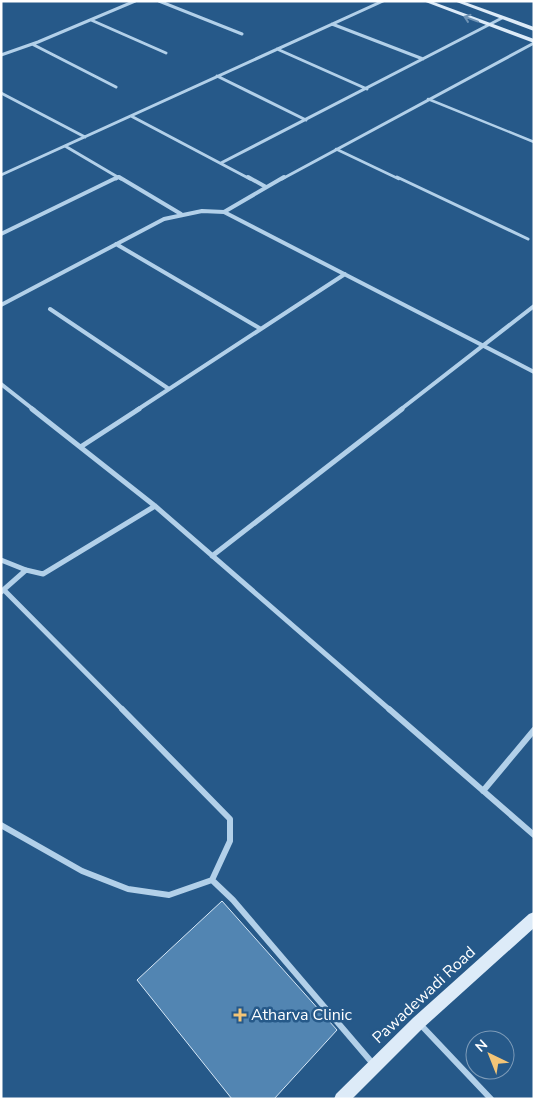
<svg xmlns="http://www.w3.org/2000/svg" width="535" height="1100" font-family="'Nunito Sans',sans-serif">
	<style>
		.building { fill: #5285b2; stroke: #d7e8f7 }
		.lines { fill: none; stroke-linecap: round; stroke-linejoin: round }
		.lane-far1 { stroke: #b2d0e9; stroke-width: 2.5 }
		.lane { stroke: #b2d0e9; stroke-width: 3 }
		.street-far3 { stroke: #b2d0e9; stroke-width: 3 }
		.street-far2 { stroke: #b2d0e9; stroke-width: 4 }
		.street-far1 { stroke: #b2d0e9; stroke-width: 5 }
		.street { stroke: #b2d0e9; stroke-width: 6 }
		.secondary { fill: #ddebf8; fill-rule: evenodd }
		.oneway { stroke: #6f93b5 }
		.poi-dot { fill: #f3c577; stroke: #265989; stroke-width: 2 }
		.labels { text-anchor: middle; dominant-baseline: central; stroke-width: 5; stroke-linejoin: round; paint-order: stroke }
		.near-street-label { font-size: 16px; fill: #fff; stroke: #265989 }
		.near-poi-label { font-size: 16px; fill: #fff; stroke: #265989; text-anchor: start }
	</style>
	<rect width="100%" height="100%" fill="#265989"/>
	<path class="building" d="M 222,901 L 337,1030 L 274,1099 L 232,1099 L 137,980 Z"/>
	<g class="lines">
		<path class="lane-far1" d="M 428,99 L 534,142
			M 336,149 L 399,179"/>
		<path class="lane" d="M 397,177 L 528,239"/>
		<path class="street-far3" d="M 159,1 L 242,34
			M 91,20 L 166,53
			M 332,24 L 423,59
			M 32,44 L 116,87
			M 277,49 L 367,89
			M 1,55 L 38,42 L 135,1
			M 217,76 L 306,120
			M 1,93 L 85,137
			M 131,116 L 250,179
			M 65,146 L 121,179
			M 221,163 L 502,18
			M 1,175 L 383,1
			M 116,179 L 119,177
			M 282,179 L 534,43"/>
		<path class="street-far2" d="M 119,177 L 181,214
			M 248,177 L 266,187
			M 224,212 L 284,177
			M 1,234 L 118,177
			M 116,244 L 261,329
			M 1,305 L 164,219 L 202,211 L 224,212 L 534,372
			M 50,309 L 169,389
			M 1,384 L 34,410
			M 137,410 L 345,274
			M 400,410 L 534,306"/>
		<path class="street-far1" d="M 32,409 L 155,506 L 390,710
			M 82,446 L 139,409
			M 212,556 L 402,409
			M 1,560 L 26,570 L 43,574 L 155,506
			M 4,590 L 123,710
			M 1,592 L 26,570"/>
		<path class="street" d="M 122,709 L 230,819 L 230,841 L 212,880
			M 389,709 L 534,835
			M 483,791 L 534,730
			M 1,825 L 82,871 L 128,889 L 169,895 L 212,880 L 233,900 L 374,1065
			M 419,1023 L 491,1099"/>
		<path class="secondary" d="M 423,1 L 431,1 L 534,39 L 534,43 Z
			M 454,1 L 462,1 L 534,27 L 534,31 Z
			M 534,912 L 534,928 L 423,1028 L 352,1099 L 334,1099 L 336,1094 L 413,1018 L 529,914 Z"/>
	</g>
	<defs><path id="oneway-shaft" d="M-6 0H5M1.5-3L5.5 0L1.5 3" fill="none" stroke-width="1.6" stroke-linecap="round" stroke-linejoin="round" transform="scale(1.25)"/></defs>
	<use class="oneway" href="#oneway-shaft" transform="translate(471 19) rotate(-160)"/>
	<path class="poi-dot" d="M237.5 1007.5h5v5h5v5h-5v5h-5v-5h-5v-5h5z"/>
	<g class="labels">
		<g class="near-street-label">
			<text transform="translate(424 995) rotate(-43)">Pawadewadi Road</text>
		</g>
		<g class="near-poi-label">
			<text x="251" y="1015">Atharva Clinic</text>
		</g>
	</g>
	<rect width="535" height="1100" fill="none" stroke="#ffffff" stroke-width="5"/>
	<g transform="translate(490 1055) rotate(317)"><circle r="24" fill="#265989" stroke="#7d9bb8"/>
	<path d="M0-4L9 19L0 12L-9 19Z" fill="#f3c577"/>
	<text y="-8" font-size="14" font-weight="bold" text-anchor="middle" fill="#ffffff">N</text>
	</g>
</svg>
